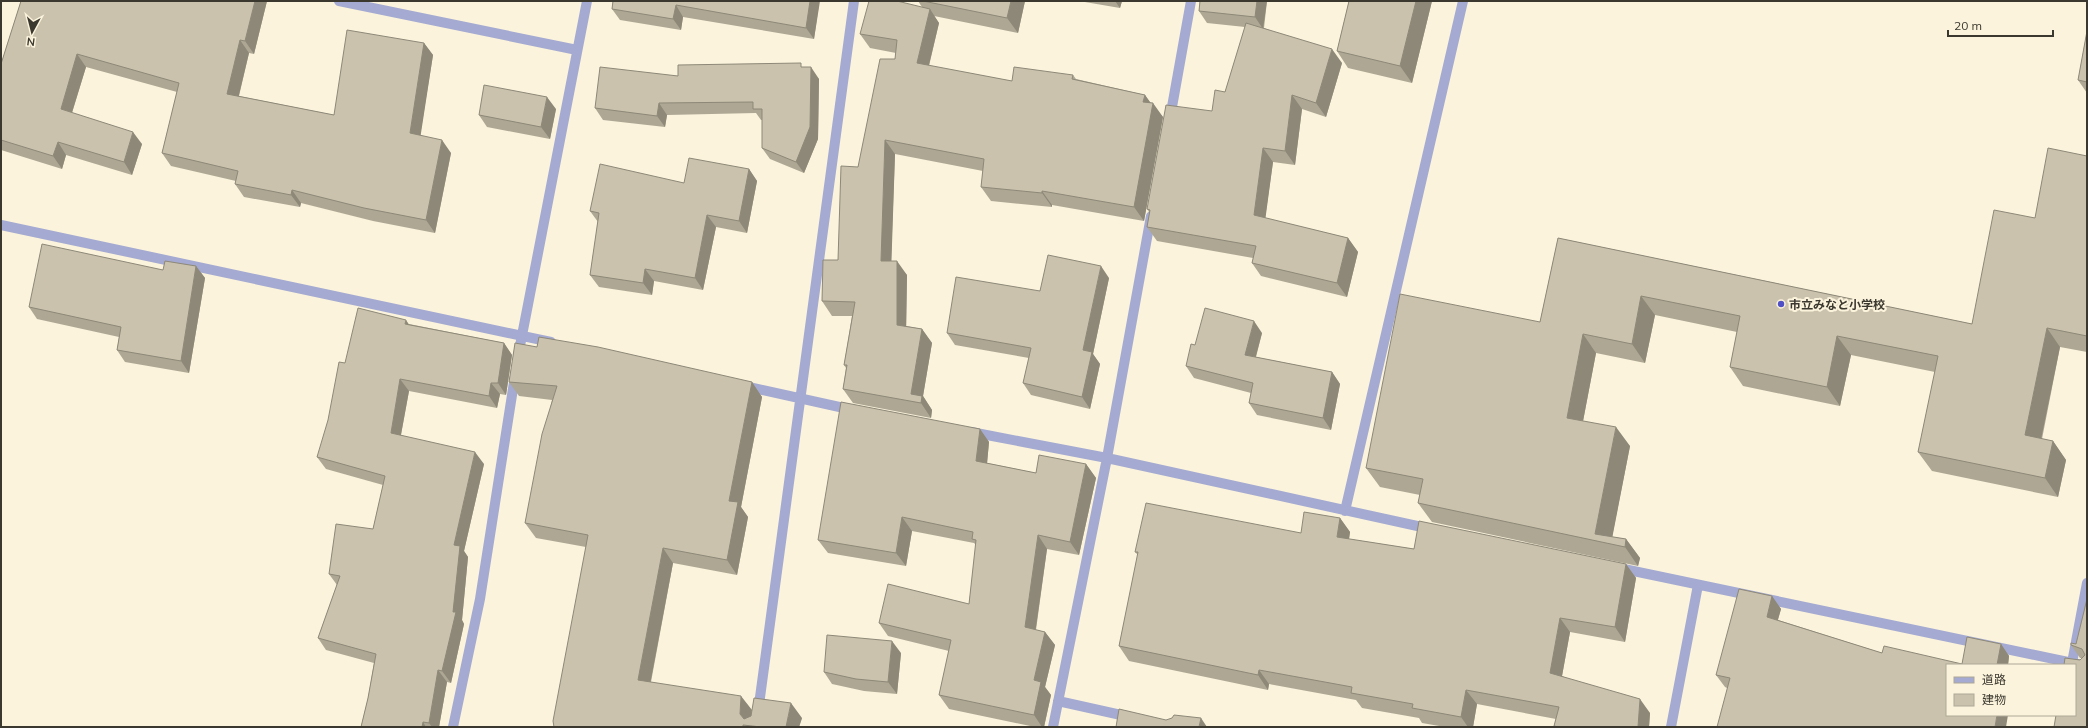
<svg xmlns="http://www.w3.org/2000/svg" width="2088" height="728" font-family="Mulish,'Noto Sans JP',sans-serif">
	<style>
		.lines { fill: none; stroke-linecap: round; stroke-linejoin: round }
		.street { stroke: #a4aad1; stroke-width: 10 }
		.wall { fill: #aea794 }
		.shaded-wall { fill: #8d8878 }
		.building { fill: #cac2ac; stroke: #8d8878 }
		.poi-dot { fill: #4f50c6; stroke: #fbf3dc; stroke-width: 1.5 }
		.labels { text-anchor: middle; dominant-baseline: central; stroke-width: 4; stroke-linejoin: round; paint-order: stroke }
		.poi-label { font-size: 12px; font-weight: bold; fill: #3b382f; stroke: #fbf3dc; text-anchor: start }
	</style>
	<rect width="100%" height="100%" fill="#fbf3dc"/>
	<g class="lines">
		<path class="street" d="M 339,1 L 577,50
			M 1170,118 L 1191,1
			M 1,225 L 551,342
			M 518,356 L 587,1
			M 744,386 L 853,410
			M 971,432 L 1107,458 L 1431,529
			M 1345,511 L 1463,1
			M 1619,568 L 2087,666
			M 2072,663 L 2087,583
			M 1058,701 L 1130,717
			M 453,727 L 480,599 L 515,376
			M 756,727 L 854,1
			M 1053,727 L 1107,458 L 1151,216
			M 1671,727 L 1698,585"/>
	</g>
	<path class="wall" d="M 21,1 L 267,1 L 254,54 L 249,53 L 239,96 L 334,115 L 424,43 L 433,55 L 420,136 L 451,153 L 435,233 L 373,221 L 301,203 L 300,207 L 244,197 L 235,184 L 236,181 L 171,166 L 162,153 L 177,92 L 86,67 L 72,113 L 142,144 L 132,175 L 66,155 L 62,169 L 1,150 L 1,64 Z
		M 613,1 L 819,4 L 814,39 L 683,17 L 681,30 L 620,20 L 612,9 Z
		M 918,1 L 1025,1 L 1018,33 L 934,16 L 939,23 L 929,66 L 1012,81 L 1073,75 L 1076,79 L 1145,95 L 1150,103 L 1163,117 L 1144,221 L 1052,205 L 1052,207 L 991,201 L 981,187 L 983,171 L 895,154 L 891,261 L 907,275 L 906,326 L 922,329 L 932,343 L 923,396 L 932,410 L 931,418 L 853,403 L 843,389 L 846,368 L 844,365 L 852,316 L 832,316 L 822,301 L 838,260 L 858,167 L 895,59 L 896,53 L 870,48 L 860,34 L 922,7 Z
		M 1079,1 L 1122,1 L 1120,8 Z
		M 1200,1 L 1267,1 L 1264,28 L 1342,63 L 1326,117 L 1302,109 L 1295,165 L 1273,162 L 1265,218 L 1348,238 L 1358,252 L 1347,297 L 1261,276 L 1252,263 L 1253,258 L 1157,241 L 1147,227 L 1150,213 L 1147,209 L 1225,92 L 1245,27 L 1207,23 L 1199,11 Z
		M 1349,1 L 1432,1 L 1412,83 L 1348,68 L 1337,51 Z
		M 2087,31 L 2087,93 L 2078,80 Z
		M 804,67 L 819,79 L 818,139 L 804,173 L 770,159 L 762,148 L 762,120 L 761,120 L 756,113 L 667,115 L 665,127 L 603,120 L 595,108 L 678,76 Z
		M 556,109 L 550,139 L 487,127 L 479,115 Z
		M 2087,156 L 2087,352 L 2060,347 L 2042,439 L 2053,441 L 2066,460 L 2058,497 L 1932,471 L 1918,452 L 1935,372 L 1851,355 L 1840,406 L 1743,386 L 1730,367 L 1737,332 L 1655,315 L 1645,363 L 1596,353 L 1583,421 L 1630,446 L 1612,537 L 1626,539 L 1640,558 L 1638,566 L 1432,522 L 1418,503 L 1420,495 L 1380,487 L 1366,468 L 1540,322 L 1558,238 L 1972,324 L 2035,218 Z
		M 749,169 L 757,181 L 747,233 L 716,227 L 703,290 L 654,281 L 652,295 L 599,287 L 590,275 L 598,222 L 590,211 L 684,183 Z
		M 196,266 L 205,278 L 189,373 L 125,362 L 117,350 L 119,337 L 37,319 L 29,307 L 163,270 Z
		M 1109,278 L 1093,354 L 1100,364 L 1090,409 L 1031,395 L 1023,383 L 1029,358 L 955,345 L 947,333 L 1040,291 Z
		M 409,324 L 504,343 L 512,355 L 506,395 L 500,394 L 497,408 L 409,391 L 401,435 L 484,464 L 464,551 L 468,557 L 462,620 L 464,624 L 451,683 L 447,682 L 439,727 L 361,727 L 368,698 L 374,663 L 326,650 L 318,638 L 337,585 L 329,574 L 373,529 L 383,485 L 326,469 L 317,457 Z
		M 1262,333 L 1256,357 L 1332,372 L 1340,384 L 1331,430 L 1257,415 L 1249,403 L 1251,393 L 1194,378 L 1186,366 L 1195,345 Z
		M 537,347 L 752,382 L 762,397 L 741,507 L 748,517 L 737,575 L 673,563 L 651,682 L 752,710 L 751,714 L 802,718 L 799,727 L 554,727 L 586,547 L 536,538 L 525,523 L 552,400 L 519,396 L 509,382 Z
		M 980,429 L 989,442 L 987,463 L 1036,473 L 1086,464 L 1096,478 L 1079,555 L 1047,549 L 1036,630 L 1045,632 L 1055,645 L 1045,687 L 1051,695 L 1044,727 L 1035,727 L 949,709 L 939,695 L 949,651 L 888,636 L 879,623 L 969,604 L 976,545 L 974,543 L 912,531 L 906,566 L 828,553 L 818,540 Z
		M 1340,518 L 1350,532 L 1349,539 L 1414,549 L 1626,564 L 1636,578 L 1625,642 L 1570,632 L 1562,676 L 1650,713 L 1649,727 L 1555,727 L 1554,726 L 1556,719 L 1477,704 L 1473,727 L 1445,727 L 1422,723 L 1419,718 L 1362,708 L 1356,700 L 1269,684 L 1268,690 L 1129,661 L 1119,646 L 1138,555 L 1135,552 L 1301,533 Z
		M 1772,596 L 1781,609 L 1778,620 L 1882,653 L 1962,664 L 2001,644 L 2009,656 L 2008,665 L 1947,665 L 1727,688 L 1725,687 L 1716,675 Z
		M 2087,599 L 2087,727 L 2080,660 L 2082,658 L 2080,658 L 2071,645 L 2076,644 Z
		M 901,653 L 897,694 L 864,691 L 832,684 L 824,672 Z"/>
	<path class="shaded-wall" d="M 255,1 L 267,1 L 254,54 L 245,41 Z
		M 810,1 L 820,1 L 814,39 L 806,28 Z
		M 1011,1 L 1025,1 L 1018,33 L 1007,18 Z
		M 1115,1 L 1122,1 L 1120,8 Z
		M 1257,1 L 1267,1 L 1263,29 L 1255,17 Z
		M 1416,1 L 1432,1 L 1412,83 L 1400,66 Z
		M 676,5 L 683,17 L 681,30 L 673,19 Z
		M 930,9 L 939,23 L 926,77 L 917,63 Z
		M 240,40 L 249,53 L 236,107 L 227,94 Z
		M 424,43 L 433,55 L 419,146 L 410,133 Z
		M 1332,49 L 1342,63 L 1326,117 L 1316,103 Z
		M 77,54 L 86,67 L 69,122 L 61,109 Z
		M 811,67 L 819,79 L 818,139 L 804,173 L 796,162 Z
		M 1145,95 L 1153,106 L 1153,103 L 1163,117 L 1144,221 L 1134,207 L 1143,102 Z
		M 1292,95 L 1302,109 L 1295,165 L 1285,151 Z
		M 547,97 L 556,109 L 550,139 L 541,127 Z
		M 659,103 L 667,115 L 665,127 L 657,116 Z
		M 133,132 L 142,144 L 132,175 L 124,162 Z
		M 442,140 L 451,153 L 435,233 L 426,220 Z
		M 885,140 L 895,154 L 891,275 L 881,261 Z
		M 58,142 L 66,155 L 62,169 L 53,156 Z
		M 1263,148 L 1273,162 L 1264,229 L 1254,215 Z
		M 749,169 L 757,181 L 747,233 L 739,221 Z
		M 292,190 L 301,203 L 300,207 L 291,195 Z
		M 1042,191 L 1052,205 L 1052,207 L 1042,193 Z
		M 707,215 L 716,227 L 703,290 L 695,278 Z
		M 1348,238 L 1358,252 L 1347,297 L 1337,283 Z
		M 897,261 L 907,275 L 906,339 L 897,325 Z
		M 196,266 L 205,278 L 189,373 L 181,361 Z
		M 1101,266 L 1109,278 L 1093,354 L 1100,364 L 1090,409 L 1082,397 L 1083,350 Z
		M 645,269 L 654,281 L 652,295 L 643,283 Z
		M 1641,296 L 1655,315 L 1645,363 L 1632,344 Z
		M 406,320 L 414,332 L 405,324 Z
		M 1254,321 L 1262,333 L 1253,367 L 1245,355 Z
		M 2047,328 L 2060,347 L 2038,454 L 2025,435 Z
		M 922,329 L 932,343 L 923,396 L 932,410 L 931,418 L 921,403 L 911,394 Z
		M 1583,334 L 1596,353 L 1580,437 L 1567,418 Z
		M 1837,336 L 1851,355 L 1840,406 L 1827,387 Z
		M 504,343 L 512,355 L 506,395 L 498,383 Z
		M 1332,372 L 1340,384 L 1331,430 L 1323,418 Z
		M 400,379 L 409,391 L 399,445 L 391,433 Z
		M 752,382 L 762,397 L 741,507 L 748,517 L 737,575 L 727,560 L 729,501 Z
		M 491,383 L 500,394 L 497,408 L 489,396 Z
		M 1616,427 L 1630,446 L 1611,544 L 1595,534 Z
		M 980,429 L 989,442 L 986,475 L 976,461 Z
		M 2053,441 L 2066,460 L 2058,497 L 2045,478 Z
		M 475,452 L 484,464 L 464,551 L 468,557 L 462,620 L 464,624 L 451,683 L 442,671 L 454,545 Z
		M 1086,464 L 1096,478 L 1079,555 L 1070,542 Z
		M 902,517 L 912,531 L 906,566 L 896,553 Z
		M 1340,518 L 1350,532 L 1347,552 L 1337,537 Z
		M 1038,535 L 1047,549 L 1034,641 L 1025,627 Z
		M 1626,539 L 1640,558 L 1638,566 L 1625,547 Z
		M 663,548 L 673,563 L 648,695 L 638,680 Z
		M 1626,564 L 1636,578 L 1625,642 L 1615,627 Z
		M 1772,596 L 1781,609 L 1775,629 L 1767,617 Z
		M 1560,618 L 1570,632 L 1560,687 L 1550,673 Z
		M 1045,632 L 1055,645 L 1045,687 L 1051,695 L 1044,727 L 1042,727 L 1034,715 L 1034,680 Z
		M 892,641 L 901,653 L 897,694 L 888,682 Z
		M 2001,644 L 2009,656 L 2008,665 L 1997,665 Z
		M 438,670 L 447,682 L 439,727 L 432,727 L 429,723 Z
		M 1259,670 L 1269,684 L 1268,690 L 1258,675 Z
		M 1466,690 L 1477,704 L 1473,727 L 1468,727 L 1461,717 Z
		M 741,696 L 752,710 L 750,726 L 740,714 Z
		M 1640,699 L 1650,713 L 1649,727 L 1638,727 Z
		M 791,703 L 802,718 L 799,727 L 786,727 Z
		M 1997,715 L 2008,715 L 2006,727 L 1995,727 Z
		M 1201,718 L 1207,727 L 1199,727 Z
		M 423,722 L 426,727 L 422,727 Z"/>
	<path class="building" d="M 21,1 L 255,1 L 245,41 L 240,40 L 227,94 L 334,115 L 347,30 L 424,43 L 410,133 L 442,140 L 426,220 L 364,208 L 292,190 L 291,195 L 235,184 L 238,171 L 162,153 L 179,83 L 77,54 L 61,109 L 133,132 L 124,162 L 58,142 L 53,156 L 1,140 L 1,64 Z
		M 613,1 L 810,1 L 806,28 L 676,5 L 673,19 L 612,9 Z
		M 869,1 L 897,1 L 930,9 L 917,63 L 1012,81 L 1014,67 L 1073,75 L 1072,79 L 1145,95 L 1143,102 L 1153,103 L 1134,207 L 1042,191 L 1042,193 L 981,187 L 984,159 L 885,140 L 881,261 L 897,261 L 897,325 L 922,329 L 911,394 L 922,396 L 921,403 L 843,389 L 847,365 L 844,365 L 855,302 L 822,301 L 823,260 L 838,260 L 841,166 L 858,167 L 880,59 L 895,59 L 897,40 L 860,34 Z
		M 923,1 L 1011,1 L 1007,18 Z
		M 1200,1 L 1257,1 L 1255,17 L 1199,11 Z
		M 1349,1 L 1416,1 L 1400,66 L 1337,51 Z
		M 1246,23 L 1332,49 L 1316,103 L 1292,95 L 1285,151 L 1263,148 L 1254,215 L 1348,238 L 1337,283 L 1252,263 L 1256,246 L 1147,227 L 1150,210 L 1147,209 L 1166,105 L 1212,111 L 1215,90 L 1225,92 Z
		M 2087,31 L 2087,82 L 2078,80 Z
		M 801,63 L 801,67 L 811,67 L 810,127 L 796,162 L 762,148 L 762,109 L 753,109 L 753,102 L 659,103 L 657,116 L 595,108 L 600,67 L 678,76 L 678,65 Z
		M 484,85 L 547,97 L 541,127 L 479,115 Z
		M 2048,148 L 2087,156 L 2087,336 L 2047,328 L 2025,435 L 2053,441 L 2045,478 L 1918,452 L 1938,356 L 1837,336 L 1827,387 L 1730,367 L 1740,316 L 1641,296 L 1632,344 L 1583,334 L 1567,418 L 1616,427 L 1595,534 L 1626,539 L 1625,547 L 1418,503 L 1423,479 L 1366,468 L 1400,294 L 1540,322 L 1558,238 L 1972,324 L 1994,210 L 2035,218 Z
		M 689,158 L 749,169 L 739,221 L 707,215 L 695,278 L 645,269 L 643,283 L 590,275 L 599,213 L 590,211 L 600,164 L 684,183 Z
		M 42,244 L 163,270 L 165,261 L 196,266 L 181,361 L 117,350 L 121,327 L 29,307 Z
		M 1048,255 L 1101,266 L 1083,350 L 1092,352 L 1082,397 L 1023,383 L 1031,348 L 947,333 L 956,277 L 1040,291 Z
		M 358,308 L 406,320 L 405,324 L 504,343 L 498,383 L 491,383 L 489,396 L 400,379 L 391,433 L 475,452 L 454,545 L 460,546 L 453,612 L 456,612 L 442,671 L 438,670 L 429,723 L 423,722 L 422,727 L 361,727 L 368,698 L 376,654 L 318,638 L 340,576 L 329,574 L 336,524 L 373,529 L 385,476 L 317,457 L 328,420 L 339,362 L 345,363 Z
		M 1205,308 L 1254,321 L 1245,355 L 1332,372 L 1323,418 L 1249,403 L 1253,383 L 1186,366 L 1191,344 L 1195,345 Z
		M 539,337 L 598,347 L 752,382 L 729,501 L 738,502 L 727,560 L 663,548 L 638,680 L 741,696 L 740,714 L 744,719 L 751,716 L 754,698 L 791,703 L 786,727 L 761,727 L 743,725 L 743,727 L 554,727 L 553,721 L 588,535 L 525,523 L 542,434 L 557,386 L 509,382 L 515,343 L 537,347 Z
		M 841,402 L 980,429 L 976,461 L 1036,473 L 1039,455 L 1086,464 L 1070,542 L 1038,535 L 1025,627 L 1045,632 L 1034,680 L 1041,682 L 1034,715 L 939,695 L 951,640 L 879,623 L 888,584 L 969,604 L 976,540 L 972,539 L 973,532 L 902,517 L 896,553 L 818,540 Z
		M 1146,503 L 1301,533 L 1304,512 L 1340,518 L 1337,537 L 1414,549 L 1419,521 L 1626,564 L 1615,627 L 1560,618 L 1550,673 L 1640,699 L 1638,727 L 1558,727 L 1554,726 L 1559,707 L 1466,690 L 1461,717 L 1412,708 L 1413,704 L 1351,693 L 1352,687 L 1259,670 L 1258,675 L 1119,646 L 1138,552 L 1135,552 Z
		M 1739,589 L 1772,596 L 1767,617 L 1882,653 L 1884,646 L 1962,664 L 1967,637 L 2001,644 L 1997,665 L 1947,665 L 1947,715 L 1997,715 L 1995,727 L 1717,727 L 1730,678 L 1716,675 Z
		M 2087,599 L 2087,727 L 2054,727 L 2056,715 L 2075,715 L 2075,665 L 2064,665 L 2065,658 L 2080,660 L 2085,655 L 2082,649 L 2071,645 L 2071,643 L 2076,644 Z
		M 827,635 L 892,641 L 888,682 L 856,679 L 824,672 Z
		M 1119,709 L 1166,720 L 1172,718 L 1174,715 L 1201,718 L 1199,727 L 1116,727 Z"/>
	<circle class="poi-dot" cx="1781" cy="304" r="4"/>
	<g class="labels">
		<g class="poi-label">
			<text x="1789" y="304">市立みなと小学校</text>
		</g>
	</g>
	<rect width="2088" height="728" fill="none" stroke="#3b382f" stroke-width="4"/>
	<rect x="1946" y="664" width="130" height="52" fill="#fbf3dc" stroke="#aea897"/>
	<rect x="1954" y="677" width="20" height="6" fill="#a4aad1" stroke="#aea897"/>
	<text x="1982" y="684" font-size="12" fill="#3b382f">道路</text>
	<rect x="1954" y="694" width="20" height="12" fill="#cac2ac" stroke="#aea897"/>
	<text x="1982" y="704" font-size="12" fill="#3b382f">建物</text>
	<g transform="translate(32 32) rotate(187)" stroke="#fbf3dc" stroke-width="3" paint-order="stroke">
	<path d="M0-3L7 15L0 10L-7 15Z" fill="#3b382f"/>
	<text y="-6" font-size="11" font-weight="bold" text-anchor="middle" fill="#3b382f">N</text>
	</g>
	<path d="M1948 30v6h105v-6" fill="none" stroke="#3b382f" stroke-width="2"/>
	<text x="1954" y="30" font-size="12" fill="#3b382f" stroke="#fbf3dc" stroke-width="3" paint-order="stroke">20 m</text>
</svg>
